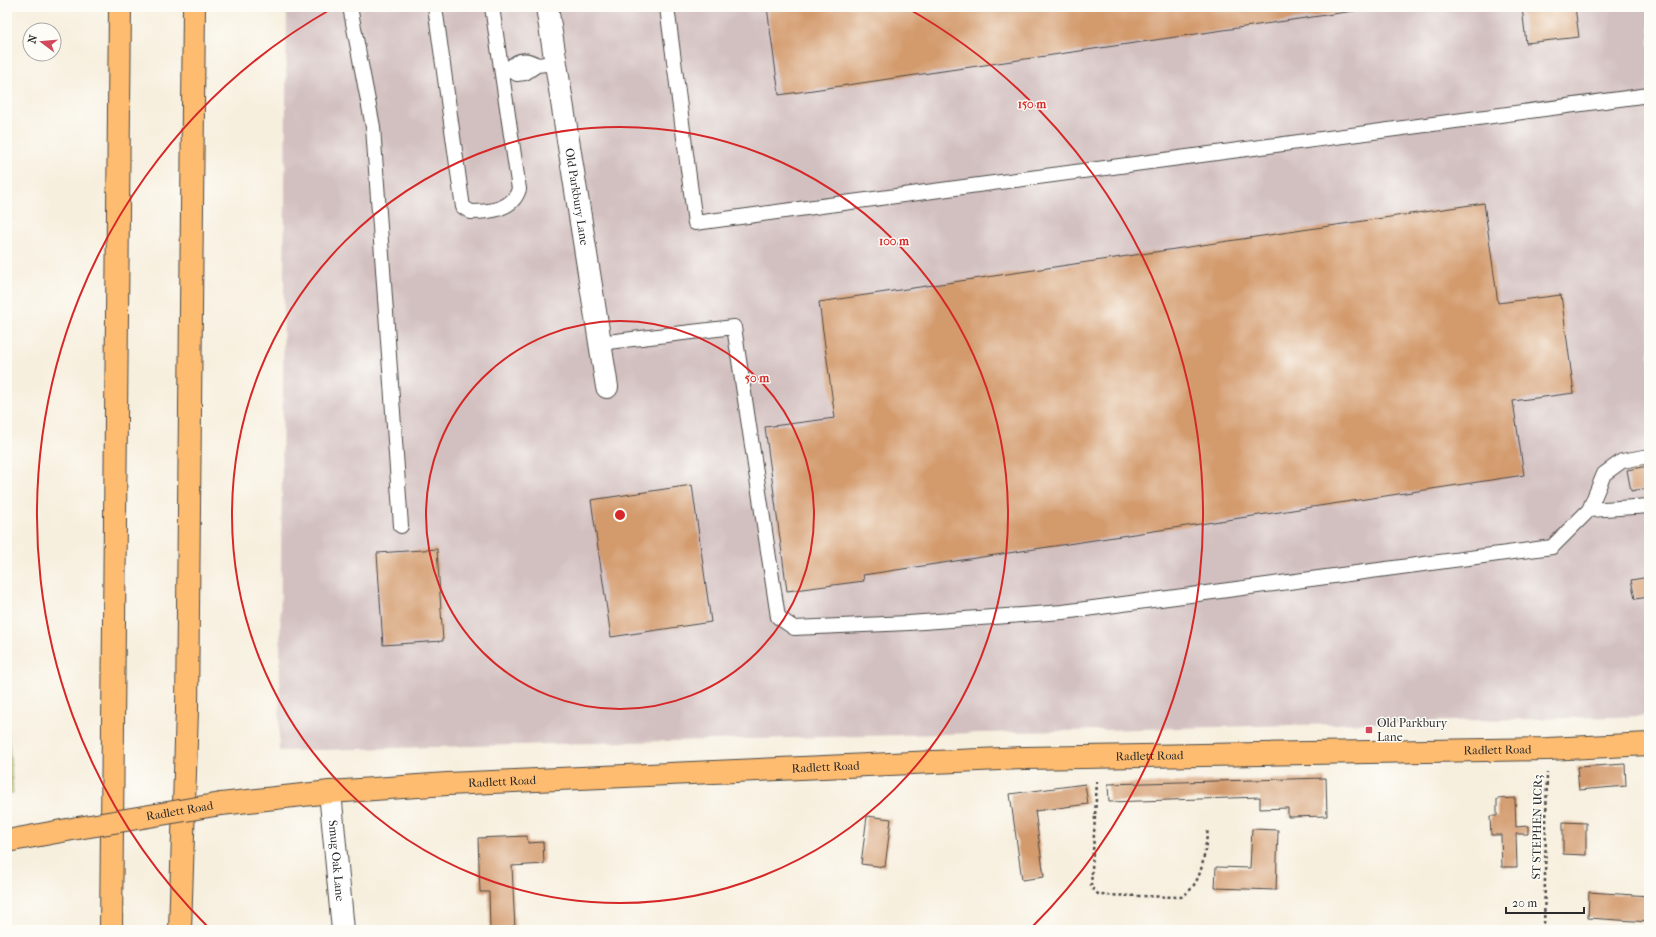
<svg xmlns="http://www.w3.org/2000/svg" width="1656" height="937" font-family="'IM FELL French Canon',serif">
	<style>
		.industrial { fill: #d2bfbf }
		.green { fill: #afbb5c; stroke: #6d7344 }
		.building { fill: #d39a6c }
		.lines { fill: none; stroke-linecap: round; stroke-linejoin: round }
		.service-casing { stroke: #4a4846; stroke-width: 16 }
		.minor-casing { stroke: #4a4846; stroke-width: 24 }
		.tertiary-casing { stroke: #4a4846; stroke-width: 24 }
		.primary-casing { stroke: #4a4846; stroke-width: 24 }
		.motorway-casing { stroke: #4a4846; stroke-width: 24 }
		.path { stroke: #4a4846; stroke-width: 2.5; stroke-dasharray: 3 3; stroke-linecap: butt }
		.service { stroke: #fff; stroke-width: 14 }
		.minor { stroke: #fff; stroke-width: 22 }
		.tertiary { stroke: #fff; stroke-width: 22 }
		.primary { stroke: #febc70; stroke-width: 22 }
		.motorway { stroke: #febc70; stroke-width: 22 }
		.primary-bridge-casing { stroke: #4a4846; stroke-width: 24; stroke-linecap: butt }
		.primary-bridge { stroke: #febc70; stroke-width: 22 }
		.ring { fill: none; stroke: #d62828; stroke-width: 2 }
		.poi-dot { fill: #d1495b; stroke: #fdfcf7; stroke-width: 1.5 }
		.labels { text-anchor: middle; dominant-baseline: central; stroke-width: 3; stroke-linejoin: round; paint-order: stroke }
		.street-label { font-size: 12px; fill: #2b2b2b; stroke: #fdfcf7 }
		.poi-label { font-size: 12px; fill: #2b2b2b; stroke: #fdfcf7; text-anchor: start }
		.centre { fill: #d62828; stroke: #fdfcf7; stroke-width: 2 }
		.ring-label { font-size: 12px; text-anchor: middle; font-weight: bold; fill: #d62828; stroke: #fdfcf7; stroke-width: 3; stroke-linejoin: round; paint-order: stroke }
	</style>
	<rect width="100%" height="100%" fill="#fdfcf7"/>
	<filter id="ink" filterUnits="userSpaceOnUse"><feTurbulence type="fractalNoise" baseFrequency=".025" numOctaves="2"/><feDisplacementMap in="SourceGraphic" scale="8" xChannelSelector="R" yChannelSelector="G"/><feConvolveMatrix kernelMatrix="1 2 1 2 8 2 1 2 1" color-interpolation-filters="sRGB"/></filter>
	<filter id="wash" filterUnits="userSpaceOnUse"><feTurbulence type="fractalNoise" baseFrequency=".012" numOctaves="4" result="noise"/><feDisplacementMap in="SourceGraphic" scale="16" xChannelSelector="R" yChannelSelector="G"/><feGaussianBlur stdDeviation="0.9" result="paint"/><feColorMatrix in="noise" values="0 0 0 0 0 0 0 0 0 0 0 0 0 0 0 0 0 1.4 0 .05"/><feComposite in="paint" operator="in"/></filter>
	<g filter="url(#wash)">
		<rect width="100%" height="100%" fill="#f7efde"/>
		<path class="industrial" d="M 287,7 L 1649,7 L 1649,716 L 279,751 Z"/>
		<path class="green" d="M 7,721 L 13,793 L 7,794 Z"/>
		<g id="blocks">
			<path class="building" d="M 767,7 L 1374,7 L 1374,8 L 779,95 Z
				M 1522,7 L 1575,7 L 1579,37 L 1526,43 Z
				M 1484,203 L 1498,303 L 1561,295 L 1574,393 L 1513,401 L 1524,475 L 863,575 L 864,581 L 787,591 L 765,427 L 835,418 L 819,302 Z
				M 1648,466 L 1649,488 L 1631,491 L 1627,470 Z
				M 692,485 L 711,622 L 611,637 L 591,500 Z
				M 437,549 L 443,641 L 383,645 L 377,553 Z
				M 1649,577 L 1649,597 L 1635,599 L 1631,580 Z
				M 1625,764 L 1626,786 L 1579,790 L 1577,767 Z
				M 1326,778 L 1327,816 L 1288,817 L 1288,808 L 1260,809 L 1260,797 L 1109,802 L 1108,784 Z
				M 1085,784 L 1088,804 L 1035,811 L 1044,877 L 1022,880 L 1010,794 Z
				M 1515,798 L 1516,827 L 1528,826 L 1528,834 L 1516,834 L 1517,867 L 1502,867 L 1501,835 L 1491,835 L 1490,816 L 1497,816 L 1497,799 Z
				M 867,816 L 891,819 L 885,867 L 861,864 Z
				M 1563,822 L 1586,823 L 1586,855 L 1563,854 Z
				M 1252,829 L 1278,830 L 1276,890 L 1215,888 L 1216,867 L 1250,868 Z
				M 527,836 L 528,843 L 543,842 L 544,864 L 512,866 L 515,930 L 490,930 L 489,892 L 480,892 L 478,838 Z
				M 1589,892 L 1649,896 L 1649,922 L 1588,918 Z
				M 1416,928 L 1416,930 L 1382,930 L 1382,929 Z"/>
		</g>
	</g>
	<g filter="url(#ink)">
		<use href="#blocks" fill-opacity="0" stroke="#4a4846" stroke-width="1"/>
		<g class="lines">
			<defs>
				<path id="service" d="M 350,7 L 373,127 L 401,526
					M 435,7 L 461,194 L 463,207 L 471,212 C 489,212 513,210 519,189 L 492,7
					M 667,7 L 695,223 L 1649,95
					M 502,69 L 509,69 L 517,74 L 525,73 L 537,65 L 555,63
					M 509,69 C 518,58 526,58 537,65
					M 599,343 L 734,327 L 778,617 L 794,628 L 909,623 L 1063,612 L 1552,547 L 1589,510 L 1604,474 L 1622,461 L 1649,456
					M 1589,510 L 1649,506"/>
				<g id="minor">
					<path id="s1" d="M 547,7 L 607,387"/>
				</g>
				<g id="tertiary">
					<path id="s2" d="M 330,792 L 343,930"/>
				</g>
				<g id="primary">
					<path id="s3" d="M 221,804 L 330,792 L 447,784 L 1024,758 L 1548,749 L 1649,744"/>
					<path d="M 7,841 L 78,828"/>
				</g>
				<path id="motorway" d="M 111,930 L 120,7
					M 180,930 L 187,710 L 194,7"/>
			</defs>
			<use href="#service" class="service-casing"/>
			<use href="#minor" class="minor-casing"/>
			<use href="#tertiary" class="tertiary-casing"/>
			<use href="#primary" class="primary-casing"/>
			<use href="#motorway" class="motorway-casing"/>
			<path class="path" d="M 1097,781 L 1091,887 L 1099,895 L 1181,897 C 1204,884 1204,853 1208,829
				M 1544,930 L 1547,773"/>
			<use href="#service" class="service"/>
			<use href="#minor" class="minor"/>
			<use href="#tertiary" class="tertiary"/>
			<use href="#primary" class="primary"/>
			<use href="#motorway" class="motorway"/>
			<defs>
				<g id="primary-bridge">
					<path id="s4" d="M 78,828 L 221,804"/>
				</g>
			</defs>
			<use href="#primary-bridge" class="primary-bridge-casing"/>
			<use href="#primary-bridge" class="primary-bridge"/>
		</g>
	</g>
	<g class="ring">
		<circle cx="620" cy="515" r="194"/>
		<circle cx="620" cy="515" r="388"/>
		<path d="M208 927A582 582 0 0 1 333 8M907 8A582 582 0 0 1 1032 927"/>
	</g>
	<rect class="poi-dot" x="1365" y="726" width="8" height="8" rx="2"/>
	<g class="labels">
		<g class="street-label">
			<text stroke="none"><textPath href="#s1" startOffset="192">Old Parkbury Lane</textPath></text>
			<text stroke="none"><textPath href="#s3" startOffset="1278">Radlett Road</textPath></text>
			<text stroke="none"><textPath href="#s3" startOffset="930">Radlett Road</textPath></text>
			<text stroke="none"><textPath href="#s3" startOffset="606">Radlett Road</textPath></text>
			<text stroke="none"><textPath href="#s3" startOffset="282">Radlett Road</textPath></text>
			<text stroke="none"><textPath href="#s4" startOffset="103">Radlett Road</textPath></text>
			<text transform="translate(1537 827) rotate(-89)">ST STEPHEN UCR3</text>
			<text stroke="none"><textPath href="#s2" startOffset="69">Smug Oak Lane</textPath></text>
		</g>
		<g class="poi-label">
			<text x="1377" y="723">Old Parkbury<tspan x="1377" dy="14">Lane</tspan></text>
		</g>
	</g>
	<circle cx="620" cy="515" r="6" class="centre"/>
	<g class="ring-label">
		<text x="1032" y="108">150 m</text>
		<text x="894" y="245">100 m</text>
		<text x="757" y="382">50 m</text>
	</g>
	<rect width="1656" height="937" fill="none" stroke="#fdfcf7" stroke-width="24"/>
	<g transform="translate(42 42) rotate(286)"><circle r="19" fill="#fdfcf7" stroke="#a9a8a5"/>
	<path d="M0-3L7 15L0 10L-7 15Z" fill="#d1495b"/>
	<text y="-6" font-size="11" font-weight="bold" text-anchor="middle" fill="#2b2b2b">N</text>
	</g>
	<path d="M1506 907v6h78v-6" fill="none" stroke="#2b2b2b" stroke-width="2"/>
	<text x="1512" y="907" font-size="12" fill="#2b2b2b" stroke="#fdfcf7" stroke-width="3" paint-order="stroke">20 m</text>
</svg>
